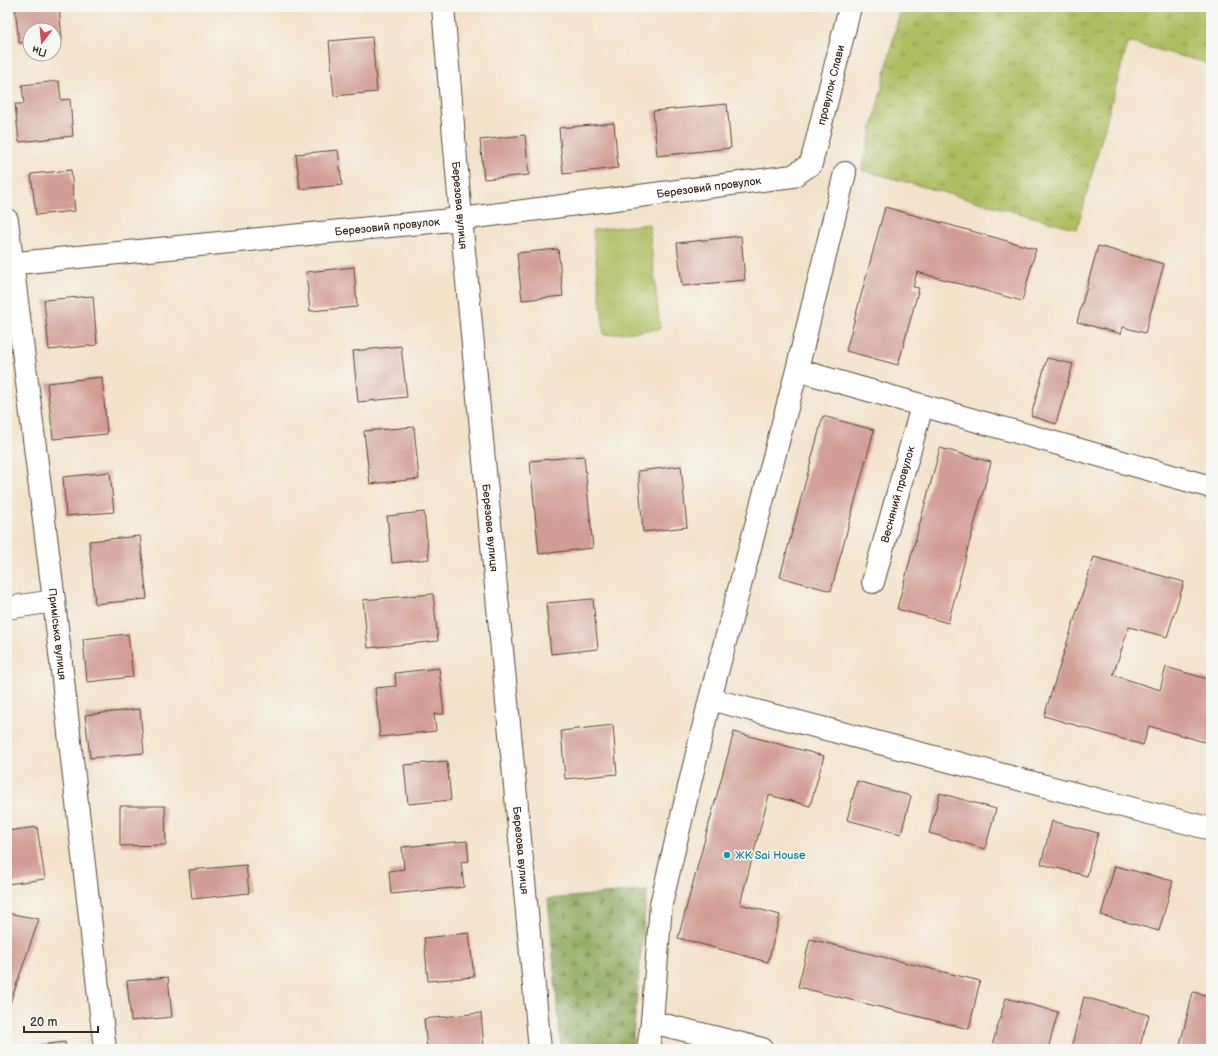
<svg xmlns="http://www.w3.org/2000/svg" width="1218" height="1056" font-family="'Balsamiq Sans',sans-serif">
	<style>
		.grass { fill: url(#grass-tufts); stroke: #74743f }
		.forest { fill: url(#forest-firs); stroke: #62673a }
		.park { fill: #adbd60; stroke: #74743f }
		.building { fill: #d29d96 }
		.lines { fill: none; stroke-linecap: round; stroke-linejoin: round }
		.minor-casing { stroke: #574638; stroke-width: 24 }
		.minor { stroke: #fff; stroke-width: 22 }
		.culture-dot { fill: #0f9aa8; stroke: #f6f6f2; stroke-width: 1.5 }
		.labels { text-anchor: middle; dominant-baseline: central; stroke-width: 3; stroke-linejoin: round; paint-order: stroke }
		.street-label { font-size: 11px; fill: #3b2a1e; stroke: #f6f6f2 }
		.culture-label { font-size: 11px; fill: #0d838f; stroke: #f6f6f2; text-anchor: start }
	</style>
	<defs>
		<pattern id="grass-tufts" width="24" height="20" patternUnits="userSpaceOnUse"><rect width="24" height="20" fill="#adbd60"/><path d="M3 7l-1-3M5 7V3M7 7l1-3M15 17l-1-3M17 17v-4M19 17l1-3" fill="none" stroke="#8e9a4f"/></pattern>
		<pattern id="forest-firs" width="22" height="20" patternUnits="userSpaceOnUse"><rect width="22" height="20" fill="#8aa456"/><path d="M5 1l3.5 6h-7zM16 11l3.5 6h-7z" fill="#728647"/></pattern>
	</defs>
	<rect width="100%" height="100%" fill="#f6f6f2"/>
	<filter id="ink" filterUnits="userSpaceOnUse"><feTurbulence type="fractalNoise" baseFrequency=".025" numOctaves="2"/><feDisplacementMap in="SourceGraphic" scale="8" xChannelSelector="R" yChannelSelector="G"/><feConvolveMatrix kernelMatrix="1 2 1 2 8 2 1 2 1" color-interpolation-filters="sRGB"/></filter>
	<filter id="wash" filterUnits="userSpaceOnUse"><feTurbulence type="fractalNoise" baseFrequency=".012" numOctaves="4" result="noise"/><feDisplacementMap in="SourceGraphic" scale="16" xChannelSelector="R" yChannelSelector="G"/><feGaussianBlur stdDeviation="0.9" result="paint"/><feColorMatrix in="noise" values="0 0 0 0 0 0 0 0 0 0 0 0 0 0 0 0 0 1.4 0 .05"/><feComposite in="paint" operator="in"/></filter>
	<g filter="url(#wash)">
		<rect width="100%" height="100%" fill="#f3e2ca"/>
		<path class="grass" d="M 901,7 L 1211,7 L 1211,64 L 1128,42 L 1077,229 L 862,170 Z"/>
		<path class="forest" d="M 647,891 L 632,1049 L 561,1049 L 548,899 L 625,892 Z"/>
		<path class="park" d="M 649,224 L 660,329 L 604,335 L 593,230 Z"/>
		<g id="blocks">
			<path class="building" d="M 15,7 L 59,7 L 62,39 L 54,40 L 54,30 L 30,30 L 30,42 L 19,43 Z
				M 372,37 L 377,92 L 334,96 L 329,41 Z
				M 59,81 L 61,100 L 70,99 L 73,136 L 19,142 L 15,104 L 24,104 L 22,85 Z
				M 727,104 L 731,148 L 657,156 L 653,111 Z
				M 614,123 L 618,168 L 563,174 L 559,128 Z
				M 525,135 L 529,175 L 484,179 L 480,140 Z
				M 338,150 L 342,185 L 300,189 L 296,154 Z
				M 71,170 L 75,211 L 36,215 L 31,174 Z
				M 885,207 L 1036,249 L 1022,301 L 917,272 L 913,287 L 919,288 L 898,365 L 846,351 Z
				M 741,236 L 745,280 L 682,286 L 677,243 Z
				M 1098,246 L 1164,264 L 1145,333 L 1123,327 L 1121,334 L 1077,322 Z
				M 558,249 L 563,296 L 522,300 L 517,253 Z
				M 354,267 L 357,307 L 310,311 L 306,272 Z
				M 93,296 L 97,345 L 49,350 L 44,300 Z
				M 401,346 L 407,397 L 358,402 L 353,351 Z
				M 1047,358 L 1073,364 L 1056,424 L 1031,416 Z
				M 102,377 L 107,434 L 53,439 L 47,383 Z
				M 823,416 L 874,430 L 831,591 L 780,577 Z
				M 414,427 L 419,479 L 370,484 L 364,431 Z
				M 940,448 L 991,462 L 948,623 L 897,609 Z
				M 584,456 L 593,548 L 539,554 L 530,461 Z
				M 681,466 L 687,527 L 643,532 L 638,471 Z
				M 110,472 L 114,512 L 66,516 L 63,477 Z
				M 424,512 L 429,559 L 392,563 L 387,516 Z
				M 140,536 L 147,599 L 95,604 L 89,541 Z
				M 1094,557 L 1184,582 L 1167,637 L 1129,627 L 1113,675 L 1160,690 L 1166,667 L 1211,680 L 1211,744 L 1149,726 L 1143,745 L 1044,716 Z
				M 433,594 L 438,641 L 368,648 L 363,600 Z
				M 593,599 L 598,649 L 551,654 L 546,603 Z
				M 128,634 L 133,677 L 87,682 L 83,639 Z
				M 439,668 L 444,714 L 434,714 L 436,731 L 380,737 L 375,688 L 396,686 L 395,673 Z
				M 140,709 L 144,753 L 90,758 L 85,715 Z
				M 613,725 L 617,774 L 565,779 L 561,731 Z
				M 734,732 L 824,756 L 810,806 L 769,795 L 740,904 L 780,915 L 768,962 L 678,938 Z
				M 447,761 L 451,800 L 408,804 L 404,765 Z
				M 857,781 L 911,796 L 901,834 L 847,820 Z
				M 940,793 L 996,809 L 985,849 L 929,833 Z
				M 120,806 L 165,806 L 166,845 L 120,846 Z
				M 1052,821 L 1098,833 L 1087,876 L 1041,864 Z
				M 37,827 L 45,879 L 7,884 L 7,831 Z
				M 467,841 L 469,861 L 461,862 L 464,887 L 391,894 L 389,871 L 404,869 L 402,847 Z
				M 246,865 L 249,893 L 192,899 L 189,870 Z
				M 1115,866 L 1173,881 L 1159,931 L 1101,915 Z
				M 7,913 L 39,919 L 7,1012 Z
				M 469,933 L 474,977 L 428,981 L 424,938 Z
				M 810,939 L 980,981 L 969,1029 L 798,987 Z
				M 168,977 L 172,1017 L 131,1021 L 127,981 Z
				M 1193,992 L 1211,996 L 1211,1049 L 1179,1049 Z
				M 1084,997 L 1149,1015 L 1139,1049 L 1089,1049 L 1072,1044 Z
				M 1006,998 L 1058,1012 L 1048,1049 L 991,1049 Z
				M 481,1013 L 484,1049 L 427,1049 L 424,1019 Z
				M 65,1042 L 66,1049 L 17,1049 L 17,1048 Z"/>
		</g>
	</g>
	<g filter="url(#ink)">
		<use href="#blocks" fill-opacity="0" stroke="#574638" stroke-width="1"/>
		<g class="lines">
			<defs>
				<g id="minor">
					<path id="s1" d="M 443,7 L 461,219 L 540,1049"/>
					<path id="s2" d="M 7,220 L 54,601 L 105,1049"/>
					<path id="s3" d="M 7,264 L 461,219 L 793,176 L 811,164 L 850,7"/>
					<path d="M 797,370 L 1211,487"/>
					<path id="s4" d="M 873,582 L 922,406"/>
					<path d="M 7,608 L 54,601"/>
					<path d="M 710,699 L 1211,829"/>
					<path d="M 652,1022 L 661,904 L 710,699 L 797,370 L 845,173"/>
					<path d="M 648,1049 L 652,1022 L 762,1049"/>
				</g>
			</defs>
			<use href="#minor" class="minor-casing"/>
			<use href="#minor" class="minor"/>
		</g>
	</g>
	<circle class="culture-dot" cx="727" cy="855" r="4"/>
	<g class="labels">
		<g class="street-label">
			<text stroke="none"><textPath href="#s3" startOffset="894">провулок Слави</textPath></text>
			<text stroke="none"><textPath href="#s3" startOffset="706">Березовий провулок</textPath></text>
			<text stroke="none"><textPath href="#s1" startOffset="199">Березова вулиця</textPath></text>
			<text stroke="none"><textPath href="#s3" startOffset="382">Березовий провулок</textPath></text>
			<text stroke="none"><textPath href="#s4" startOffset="91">Весняний провулок</textPath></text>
			<text stroke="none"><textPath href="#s1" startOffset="523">Березова вулиця</textPath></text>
			<text stroke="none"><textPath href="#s2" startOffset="417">Приміська вулиця</textPath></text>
			<text stroke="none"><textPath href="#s1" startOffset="847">Березова вулиця</textPath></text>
		</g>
		<g class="culture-label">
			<text x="735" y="855">ЖК Sai House</text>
		</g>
	</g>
	<rect width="1218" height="1056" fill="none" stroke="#f6f6f2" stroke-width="24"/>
	<g transform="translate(42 42) rotate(196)"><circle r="19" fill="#f6f6f2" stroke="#aba49d"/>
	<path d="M0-3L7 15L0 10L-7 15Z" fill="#d1495b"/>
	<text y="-6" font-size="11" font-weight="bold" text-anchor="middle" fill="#3b2a1e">Пн</text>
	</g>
	<path d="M24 1026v6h74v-6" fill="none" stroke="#3b2a1e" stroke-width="2"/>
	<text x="30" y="1026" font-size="12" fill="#3b2a1e" stroke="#f6f6f2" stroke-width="3" paint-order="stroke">20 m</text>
</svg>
